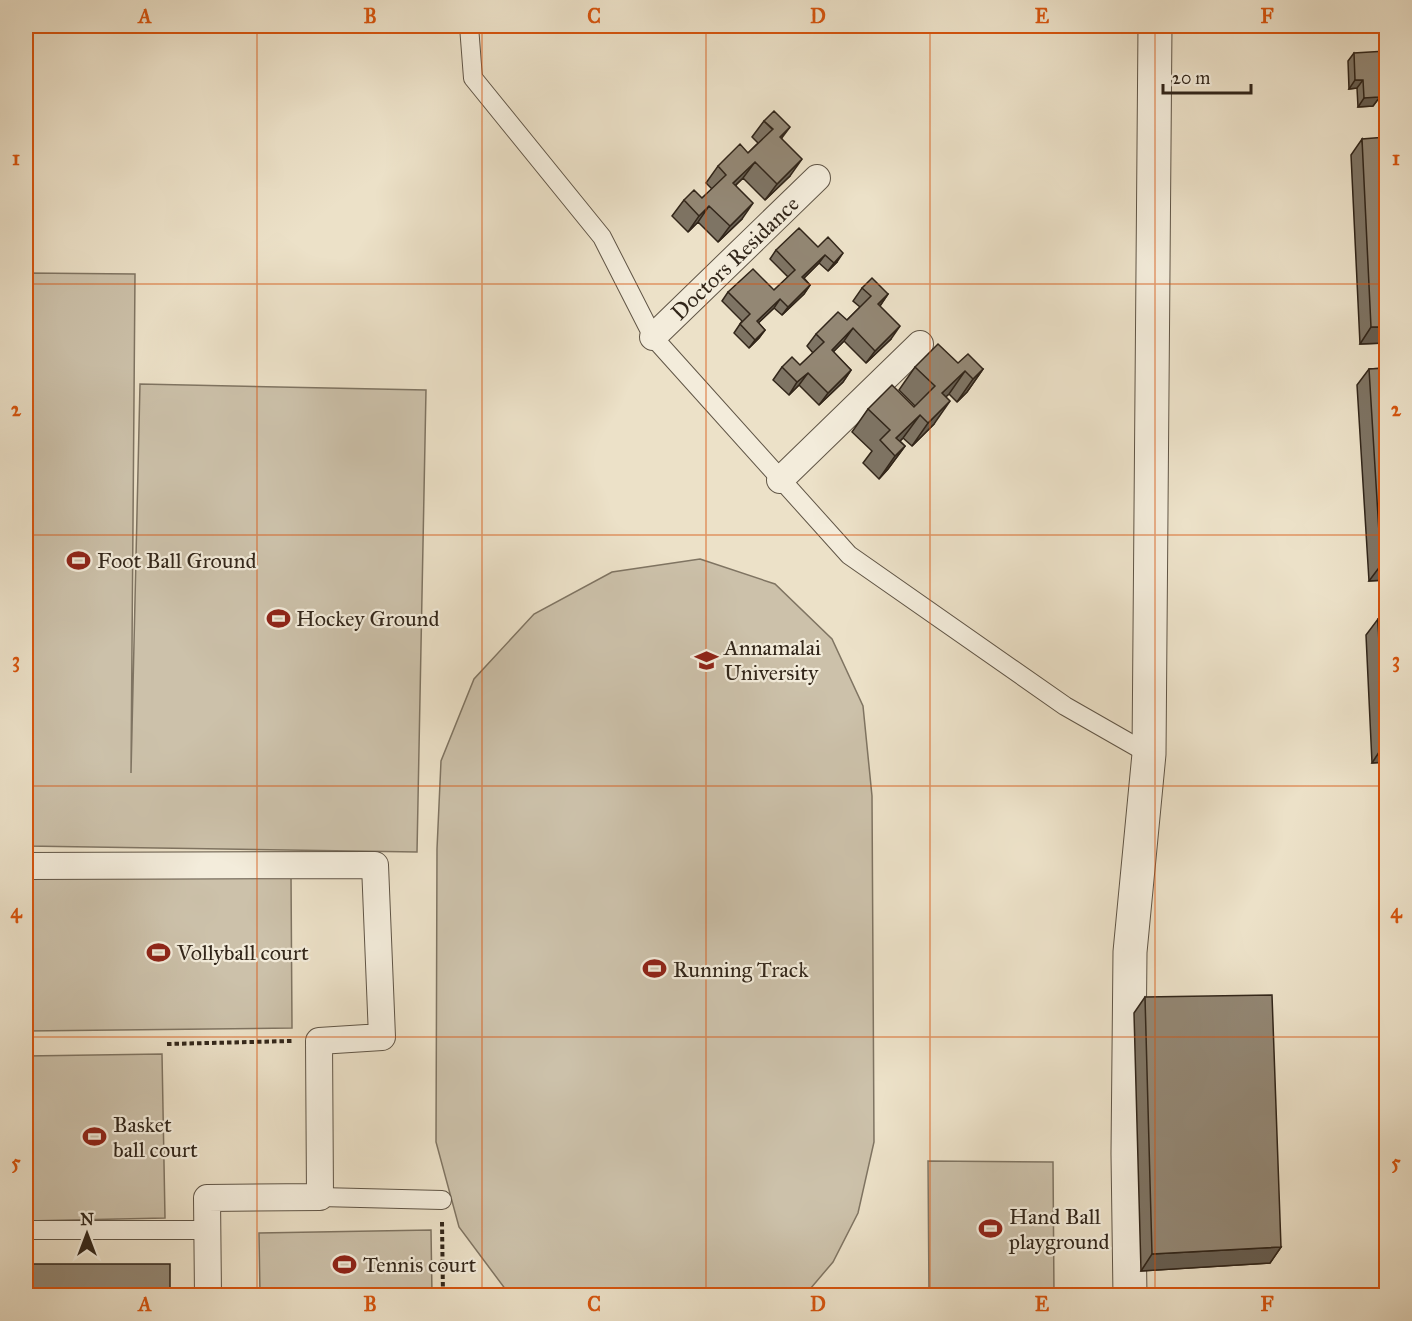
<svg xmlns="http://www.w3.org/2000/svg" width="1412" height="1321" font-family="'IM FELL Great Primer',serif">
	<style>
		.green { fill: #ccc1aa; stroke: #7f7462; stroke-width: 1.5 }
		.lines { fill: none; stroke-linecap: round; stroke-linejoin: round }
		.service-casing { stroke: #605546; stroke-width: 20 }
		.pedestrian-casing { stroke: #605546; stroke-width: 28 }
		.tertiary-casing { stroke: #605546; stroke-width: 35 }
		.path { stroke: #32261a; stroke-width: 4; stroke-dasharray: 4.5 3; stroke-linecap: butt }
		.service { stroke: #f3ecdb; stroke-width: 18 }
		.pedestrian { stroke: #f3ecdb; stroke-width: 26 }
		.tertiary { stroke: #f3ecdb; stroke-width: 33 }
		.wall { fill: #7e7464; stroke: #32261a; stroke-width: 1.5 }
		.shaded-wall { fill: #675e51; stroke: #32261a; stroke-width: 1.5 }
		.building { fill: #938774; stroke: #32261a; stroke-width: 1.5 }
		.grid { fill: none; stroke: #d6540d; stroke-width: 1.5; stroke-opacity: 0.55 }
		.labels { text-anchor: middle; dominant-baseline: central; stroke-width: 4.5; stroke-linejoin: round; paint-order: stroke }
		.street-label { font-size: 22px; fill: #32261a; stroke: #f3ecdb }
		.poi-label { font-size: 22px; fill: #32261a; stroke: #f3ecdb; text-anchor: start }
		.neatline { fill: none; stroke: #d6540d; stroke-width: 2 }
		.grid-label { font-size: 20px; text-anchor: middle; font-weight: bold; fill: #d6540d }
	</style>
	<rect width="100%" height="100%" fill="#ece1c8"/>
	<filter id="stains"><feTurbulence type="fractalNoise" baseFrequency=".00333" numOctaves="4"/><feColorMatrix values="0 0 0 0 .2 0 0 0 0 .09 0 0 0 0 .02 0 0 0 .5 -.17"/></filter>
	<radialGradient id="worn" r=".72"><stop offset=".6" stop-color="#630" stop-opacity="0"/><stop offset="1" stop-color="#630" stop-opacity=".3"/></radialGradient>
	<path class="green" d="M 26,273 L 135,274 L 131,773 L 140,384 L 426,390 L 417,852 L 26,846 Z
		M 700,559 L 775,584 L 832,639 L 863,706 L 872,796 L 874,1142 L 858,1213 L 833,1262 L 805,1295 L 514,1295 L 506,1290 L 459,1227 L 436,1142 L 437,849 L 441,761 L 474,679 L 534,614 L 612,572 Z
		M 291,874 L 292,1028 L 26,1031 L 26,877 Z
		M 162,1054 L 165,1218 L 26,1221 L 26,1056 Z
		M 928,1161 L 1053,1162 L 1054,1295 L 929,1295 Z
		M 431,1230 L 432,1295 L 260,1295 L 259,1233 Z"/>
	<g class="lines">
		<defs>
			<path id="service" d="M 469,26 L 473,78 L 602,237 L 653,337 L 849,555 L 1065,706 L 1149,754
				M 320,1197 L 442,1200
				M 26,1230 L 207,1230"/>
			<path id="pedestrian" d="M 653,337 L 817,178
				M 780,480 L 920,344
				M 26,866 L 375,865 L 382,1037 L 319,1041 L 320,1197 L 207,1198 L 208,1296"/>
			<path id="tertiary" d="M 1130,1296 L 1128,1154 L 1130,952 L 1149,754 L 1155,26"/>
		</defs>
		<use href="#service" class="service-casing"/>
		<use href="#pedestrian" class="pedestrian-casing"/>
		<use href="#tertiary" class="tertiary-casing"/>
		<path class="path" d="M 167,1044 L 292,1041
			M 442,1222 L 443,1296"/>
		<use href="#service" class="service"/>
		<use href="#pedestrian" class="pedestrian"/>
		<use href="#tertiary" class="tertiary"/>
	</g>
	<path class="wall" d="M 1354,53 L 1379,98 L 1373,106 L 1358,107 L 1357,88 L 1349,89 L 1348,61 Z
		M 764,121 L 782,139 L 790,176 L 765,200 L 743,178 L 736,185 L 742,219 L 718,242 L 698,222 L 688,232 L 672,216 L 684,200 L 702,198 L 712,189 L 706,183 L 718,166 L 748,153 L 758,143 L 752,137 Z
		M 1362,139 L 1385,343 L 1360,344 L 1351,155 Z
		M 818,247 L 837,262 L 828,271 L 819,263 L 804,278 L 810,285 L 804,294 L 782,315 L 774,308 L 758,323 L 765,330 L 759,338 L 749,348 L 734,333 L 742,321 L 722,301 L 728,292 L 774,290 L 788,277 L 770,259 L 776,250 Z
		M 862,288 L 888,294 L 880,306 L 891,339 L 866,363 L 844,341 L 833,352 L 851,370 L 843,382 L 819,405 L 799,385 L 789,395 L 773,380 L 782,367 L 800,365 L 813,353 L 807,346 L 816,334 L 847,320 L 860,307 L 853,301 Z
		M 958,363 L 983,369 L 967,392 L 957,402 L 949,394 L 945,397 L 934,424 L 912,446 L 903,438 L 900,441 L 905,446 L 888,469 L 879,479 L 863,463 L 872,451 L 852,432 L 868,409 L 914,407 L 915,406 L 899,390 L 915,367 Z
		M 1386,368 L 1386,580 L 1369,581 L 1357,385 L 1369,369 Z
		M 1378,619 L 1386,762 L 1372,763 L 1366,635 Z
		M 1145,997 L 1281,1247 L 1270,1263 L 1141,1271 L 1134,1013 Z
		M 27,1264 L 170,1296 L 26,1296 L 26,1266 Z"/>
	<path class="shaded-wall" d="M 1355,80 L 1363,80 L 1357,88 L 1349,89 Z
		M 1379,89 L 1386,89 L 1386,97 L 1379,98 L 1373,106 L 1358,107 L 1364,98 Z
		M 790,127 L 778,143 L 780,137 Z
		M 802,159 L 790,176 L 765,200 L 777,184 Z
		M 755,162 L 743,178 L 721,199 L 733,183 Z
		M 753,203 L 742,219 L 718,242 L 730,226 Z
		M 709,206 L 698,222 L 688,232 L 699,216 Z
		M 843,253 L 837,262 L 828,271 L 834,263 Z
		M 825,255 L 819,263 L 796,286 L 802,277 Z
		M 810,285 L 804,294 L 782,315 L 788,307 Z
		M 888,294 L 879,307 L 878,304 Z
		M 780,299 L 774,308 L 751,330 L 757,321 Z
		M 900,326 L 891,339 L 866,363 L 875,351 Z
		M 1371,327 L 1386,327 L 1386,341 L 1385,343 L 1360,344 Z
		M 853,328 L 844,341 L 823,362 L 832,350 Z
		M 765,330 L 759,338 L 749,348 L 755,340 Z
		M 983,369 L 967,392 L 957,402 L 973,379 Z
		M 851,370 L 843,382 L 819,405 L 828,393 Z
		M 965,371 L 949,394 L 926,416 L 942,393 Z
		M 808,373 L 799,385 L 789,395 L 797,382 Z
		M 950,401 L 934,424 L 912,446 L 928,423 Z
		M 920,415 L 903,438 L 890,451 L 896,438 Z
		M 905,446 L 888,469 L 879,479 L 895,456 Z
		M 1381,565 L 1386,565 L 1386,580 L 1369,581 Z
		M 1383,746 L 1386,746 L 1386,762 L 1372,763 Z
		M 1281,1247 L 1270,1263 L 1141,1271 L 1152,1254 Z"/>
	<path class="building" d="M 1386,51 L 1386,89 L 1379,89 L 1379,97 L 1364,98 L 1363,80 L 1355,80 L 1354,53 Z
		M 774,111 L 790,127 L 780,137 L 802,159 L 777,184 L 755,162 L 733,183 L 753,203 L 730,226 L 709,206 L 699,216 L 684,200 L 694,190 L 702,198 L 726,175 L 718,166 L 740,144 L 748,153 L 773,129 L 764,121 Z
		M 1386,137 L 1386,327 L 1371,327 L 1362,139 Z
		M 799,228 L 818,247 L 828,237 L 843,253 L 834,263 L 825,255 L 802,277 L 810,285 L 788,307 L 780,299 L 757,321 L 765,330 L 755,340 L 740,324 L 750,314 L 728,292 L 753,269 L 774,290 L 795,270 L 776,250 Z
		M 872,278 L 888,294 L 878,304 L 900,326 L 875,351 L 853,328 L 832,350 L 851,370 L 828,393 L 808,373 L 797,382 L 782,367 L 792,357 L 800,365 L 824,342 L 816,334 L 838,312 L 847,320 L 871,296 L 862,288 Z
		M 938,344 L 958,363 L 968,354 L 983,369 L 973,379 L 965,371 L 942,393 L 950,401 L 928,423 L 920,415 L 896,438 L 905,446 L 895,456 L 880,440 L 890,430 L 868,409 L 892,385 L 914,407 L 935,386 L 915,367 Z
		M 1386,368 L 1386,565 L 1381,565 L 1369,369 Z
		M 1386,618 L 1386,746 L 1383,746 L 1378,619 Z
		M 1272,995 L 1281,1247 L 1152,1254 L 1145,997 Z
		M 27,1264 L 170,1264 L 170,1296 L 27,1296 Z"/>
	<path class="grid" d="M 257,26 L 257,1296M 482,26 L 482,1296M 706,26 L 706,1296M 930,26 L 930,1296M 1155,26 L 1155,1296M 26,284 L 1386,284M 26,535 L 1386,535M 26,786 L 1386,786M 26,1037 L 1386,1037"/>
	<defs>
		<symbol id="stadium-bare" viewBox="-9 -9 18 18"><path d="M0-5a6.5 5 0 1 0 0 10a6.5 5 0 1 0 0-10ZM-3.5-1.8h7v3.6h-7Z" fill="#8f2418" stroke="#f3ecdb" stroke-width="2.5" paint-order="stroke"/></symbol>
		<symbol id="university-bare" viewBox="-9 -9 18 18"><path d="M0-5L7-2L0 1L-7-2ZM-4 1L0 2.5L4 1V4Q0 6-4 4Z" fill="#8f2418" stroke="#f3ecdb" stroke-width="2.5" paint-order="stroke"/></symbol>
	</defs>
	<g fill-rule="evenodd">
		<use href="#stadium-bare" x="62" y="544" width="33" height="33"/>
		<use href="#stadium-bare" x="262" y="602" width="33" height="33"/>
		<use href="#university-bare" x="690" y="644" width="33" height="33"/>
		<use href="#stadium-bare" x="142" y="936" width="33" height="33"/>
		<use href="#stadium-bare" x="638" y="952" width="33" height="33"/>
		<use href="#stadium-bare" x="78" y="1120" width="33" height="33"/>
		<use href="#stadium-bare" x="974" y="1212" width="33" height="33"/>
		<use href="#stadium-bare" x="328" y="1248" width="33" height="33"/>
	</g>
	<g class="labels">
		<g class="street-label">
			<text transform="translate(735 258) rotate(-44)">Doctors Residance</text>
		</g>
		<g class="poi-label">
			<text x="97" y="560">Foot Ball Ground</text>
			<text x="296" y="618">Hockey Ground</text>
			<text x="724" y="647">Annamalai<tspan x="724" dy="25">University</tspan></text>
			<text x="177" y="952">Vollyball court</text>
			<text x="673" y="969">Running Track</text>
			<text x="113" y="1124">Basket<tspan x="113" dy="25">ball court</tspan></text>
			<text x="1009" y="1216">Hand Ball<tspan x="1009" dy="25">playground</tspan></text>
			<text x="363" y="1264">Tennis court</text>
		</g>
	</g>
	<rect width="1412" height="1321" fill="none" stroke="#ece1c8" stroke-width="66"/>
	<g transform="translate(87 1234)" stroke="#f3ecdb" stroke-width="4.5" paint-order="stroke">
	<path d="M0-4.5L10 22L0 15L-10 22Z" fill="#32261a"/>
	<text y="-9" font-size="16" font-weight="bold" text-anchor="middle" fill="#32261a">N</text>
	</g>
	<path d="M1163 84v9h88v-9" fill="none" stroke="#32261a" stroke-width="3"/>
	<text x="1172" y="84" font-size="18" fill="#32261a" stroke="#f3ecdb" stroke-width="4.5" paint-order="stroke">20 m</text>
	<rect x="33" y="33" width="1346" height="1255" class="neatline"/>
	<g class="grid-label">
		<text x="145" y="23">A</text>
		<text x="370" y="23">B</text>
		<text x="594" y="23">C</text>
		<text x="818" y="23">D</text>
		<text x="1042" y="23">E</text>
		<text x="1267" y="23">F</text>
		<text x="16" y="165">1</text>
		<text x="1396" y="165">1</text>
		<text x="16" y="416">2</text>
		<text x="1396" y="416">2</text>
		<text x="16" y="667">3</text>
		<text x="1396" y="667">3</text>
		<text x="16" y="918">4</text>
		<text x="1396" y="918">4</text>
		<text x="16" y="1169">5</text>
		<text x="1396" y="1169">5</text>
		<text x="145" y="1311">A</text>
		<text x="370" y="1311">B</text>
		<text x="594" y="1311">C</text>
		<text x="818" y="1311">D</text>
		<text x="1042" y="1311">E</text>
		<text x="1267" y="1311">F</text>
	</g>
	<rect width="100%" height="100%" filter="url(#stains)"/>
	<rect width="100%" height="100%" fill="url(#worn)"/>
</svg>
